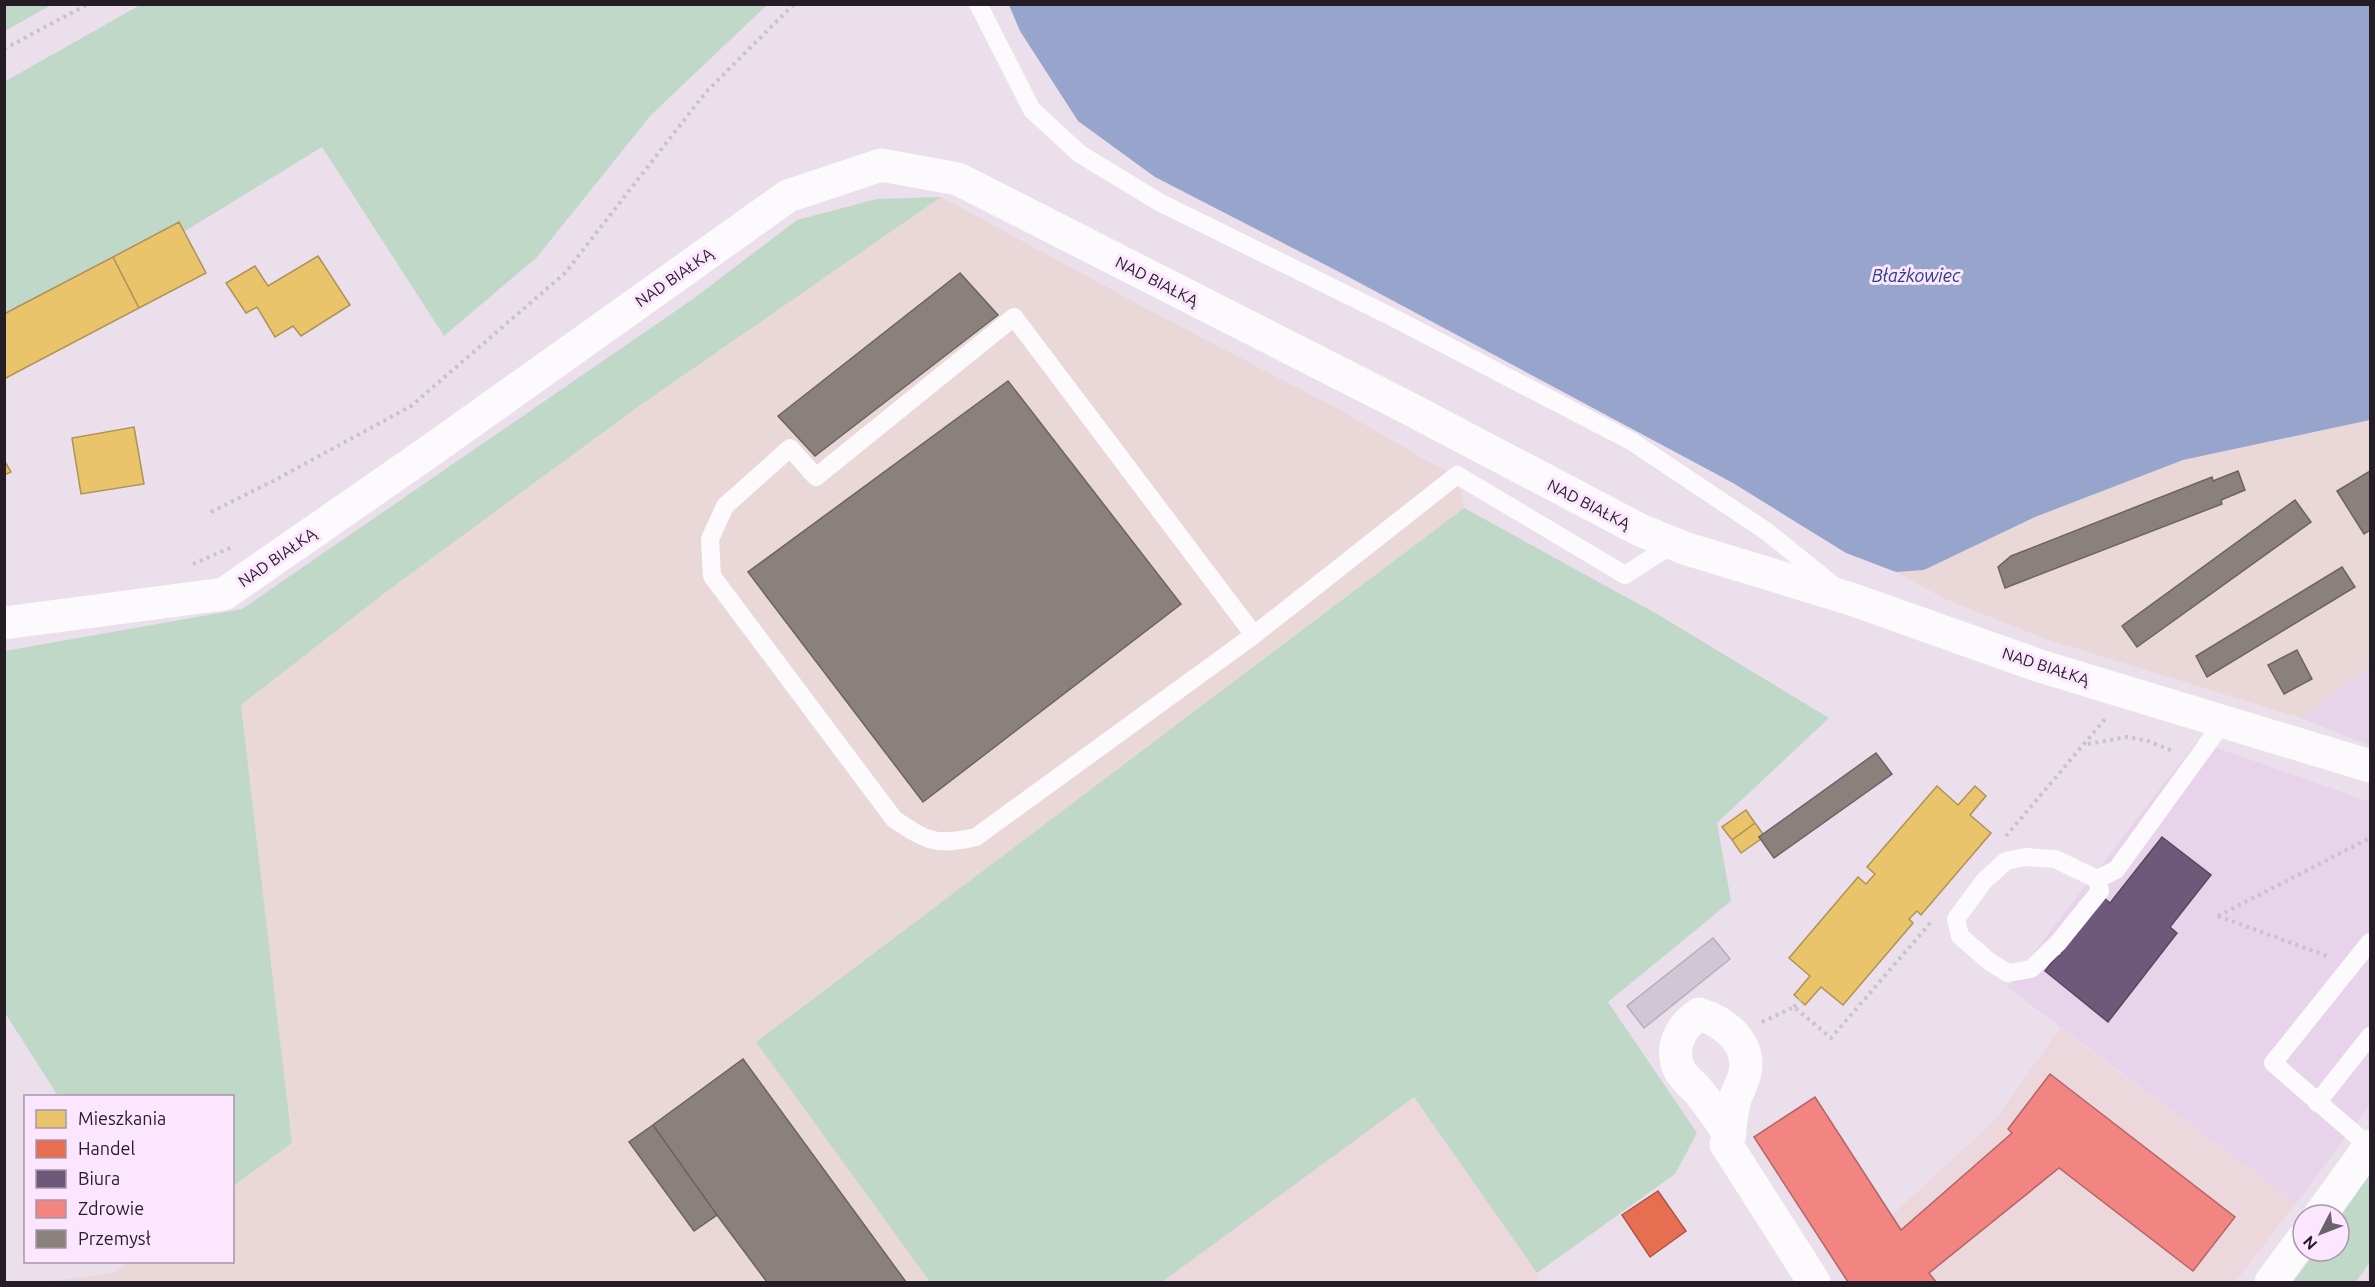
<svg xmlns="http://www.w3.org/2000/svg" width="2375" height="1287" font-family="Ubuntu,sans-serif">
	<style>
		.built { fill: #e7d4ea }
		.industrial { fill: #e9d8d7 }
		.education { fill: #ebd7dc }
		.green { fill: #c0d8c8 }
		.water { fill: #97a5cc }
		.homes { fill: #e9c46a; stroke: #ae9256; stroke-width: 1.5 }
		.shops { fill: #e76f51; stroke: #ad5644; stroke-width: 1.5 }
		.offices { fill: #6d597a; stroke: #574761; stroke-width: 1.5 }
		.health { fill: #f28482; stroke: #b46566; stroke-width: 1.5 }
		.industry { fill: #8a817c; stroke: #6c6362; stroke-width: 1.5 }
		.building { fill: #cfc7d6; stroke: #b5aeb9; stroke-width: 1.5 }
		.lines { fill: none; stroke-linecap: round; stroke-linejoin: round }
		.path { stroke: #c8c3c8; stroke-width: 4; stroke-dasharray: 3 4.5; stroke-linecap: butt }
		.service { stroke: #fcfafc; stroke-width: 18 }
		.minor { stroke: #fcfafc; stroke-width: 33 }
		.labels { text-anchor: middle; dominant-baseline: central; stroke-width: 6; stroke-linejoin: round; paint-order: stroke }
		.street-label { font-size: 16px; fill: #251d26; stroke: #fce6ff }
		.water-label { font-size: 18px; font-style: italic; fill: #274281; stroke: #fce6ff }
	</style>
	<rect width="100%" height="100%" fill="#eadfeb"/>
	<path class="built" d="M 2370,666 L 2370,746 L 2301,718 Z
		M 2197,741 L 2370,802 L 2370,1105 L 2296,1203 L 2007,987 Z"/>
	<path class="industrial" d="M 941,197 L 1147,309 L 1342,411 L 1436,466 L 1457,475 L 1464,508 L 757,1042 L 930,1282 L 42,1282 L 114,1273 L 129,1262 L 232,1262 L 233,1186 L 292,1143 L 241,705 L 390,589 L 639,406 Z
		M 2370,420 L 2370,666 L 2301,718 L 2046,639 L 1945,599 L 1896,572 L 1924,570 L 2035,517 L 2183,460 Z"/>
	<path class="education" d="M 2060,1028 L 2296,1203 L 2235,1282 L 1936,1282 L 1892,1215 L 1995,1120 Z
		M 1414,1097 L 1537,1273 L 1538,1282 L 1162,1282 Z"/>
	<path class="green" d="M 5,4 L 51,4 L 51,5 L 5,31 Z
		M 140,5 L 767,5 L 651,115 L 537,257 L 444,336 L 322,147 L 5,342 L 4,82 Z
		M 941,197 L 639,406 L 390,589 L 241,705 L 292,1143 L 233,1186 L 232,1096 L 58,1096 L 5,1013 L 5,651 L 242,609 L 693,299 L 797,220 L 877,199 Z
		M 1464,508 L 1657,614 L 1829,718 L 1717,823 L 1731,901 L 1608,1002 L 1697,1133 L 1675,1174 L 1537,1273 L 1414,1097 L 1162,1282 L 930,1282 L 756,1042 Z
		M 2370,1174 L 2370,1262 L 2356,1282 L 2293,1282 L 2316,1251 L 2339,1251 L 2339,1218 Z"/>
	<path class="water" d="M 1009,5 L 2370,5 L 2370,420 L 2183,460 L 2035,517 L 1924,570 L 1896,572 L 1846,553 L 1733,483 L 1345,275 L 1155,177 L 1078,121 L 1020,31 Z"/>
	<path class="homes" d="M 179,222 L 206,273 L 139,308 L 113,257 Z
		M 318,256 L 350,305 L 301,336 L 293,326 L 275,337 L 257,307 L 246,313 L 226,283 L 255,266 L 268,286 Z
		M 113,257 L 139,308 L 4,379 L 4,314 Z
		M 134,427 L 144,484 L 81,494 L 72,438 Z
		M 4,460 L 11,472 L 4,475 Z
		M 1937,786 L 1958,805 L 1975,786 L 1986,796 L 1970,815 L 1991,833 L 1921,915 L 1917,911 L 1909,919 L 1913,923 L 1843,1005 L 1821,987 L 1805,1005 L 1794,995 L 1810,976 L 1789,958 L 1858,877 L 1866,884 L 1875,874 L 1867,867 Z
		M 1746,810 L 1755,823 L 1732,840 L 1722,827 Z
		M 1755,823 L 1763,834 L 1759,837 L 1761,839 L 1741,853 L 1732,840 Z"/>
	<path class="shops" d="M 1658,1191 L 1686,1231 L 1650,1257 L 1622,1215 Z"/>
	<path class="offices" d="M 2162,837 L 2211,875 L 2170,927 L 2177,933 L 2108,1022 L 2045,971 L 2056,957 L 2061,955 L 2063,948 L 2103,897 L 2110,903 Z"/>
	<path class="health" d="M 2050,1074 L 2235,1217 L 2193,1271 L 2059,1168 L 1929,1273 L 1936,1282 L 1848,1282 L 1754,1137 L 1815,1097 L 1901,1230 L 2012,1133 L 2008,1129 Z"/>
	<path class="industry" d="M 960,273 L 998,315 L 815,456 L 778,416 Z
		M 1008,381 L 1181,604 L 923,802 L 748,572 Z
		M 2238,471 L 2245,490 L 2221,500 L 2222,504 L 2005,588 L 1998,567 L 2011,556 L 2212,477 L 2213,481 Z
		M 2370,471 L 2370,530 L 2364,534 L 2337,491 Z
		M 2295,500 L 2311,522 L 2137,647 L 2122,626 Z
		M 2342,567 L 2355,587 L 2207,677 L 2196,656 Z
		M 2297,650 L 2312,679 L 2284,694 L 2268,665 Z
		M 1876,753 L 1892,774 L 1774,858 L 1759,837 Z
		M 743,1059 L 906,1282 L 767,1282 L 717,1215 L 653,1125 Z
		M 653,1125 L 717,1215 L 694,1231 L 629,1142 Z"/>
	<path class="building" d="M 1713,938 L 1730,959 L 1644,1028 L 1627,1006 Z"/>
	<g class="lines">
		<path class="path" d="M 4,49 L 88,4
			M 211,512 L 275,480 L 411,406 L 565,273 L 706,92 L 794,4
			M 193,564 L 232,547
			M 2088,744 L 2127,737 L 2148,741 L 2173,751
			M 2006,836 L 2106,718
			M 2218,916 L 2370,838
			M 2218,916 L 2327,956
			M 1794,1007 L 1800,1000
			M 1762,1022 L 1794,1007 L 1831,1038 L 1932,921"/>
		<path class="service" d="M 978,4 L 1032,110 L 1080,154 L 1159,202 L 1390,316 L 1631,441 L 1766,531 L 1833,585
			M 1254,635 L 976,837 C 936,846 928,842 894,819 L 712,576 L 710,539 L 725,506 L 790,448 L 816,477 L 1014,317 L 1254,635 L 1457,475 L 1625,575 L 1673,544
			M 2025,857 L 2055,859 L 2097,879 L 2100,891 L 2058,943 L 2031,969 L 2008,973 L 1990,962 L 1960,936 L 1956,919 L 1984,881 L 2006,861 Z
			M 2097,879 L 2116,870 L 2224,721
			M 2317,1103 L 2370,1036
			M 2370,1147 L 2273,1063 L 2370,942"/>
		<path class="minor" d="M 4,623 L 224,594 L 430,451 L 788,196 L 881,165 L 958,179 L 1410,409 L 1640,530 L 1684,548 L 1851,599 L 2040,666 L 2370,766
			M 1730,1134 C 1719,1120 1710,1105 1699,1092 C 1693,1085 1685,1079 1680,1071 C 1669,1048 1680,1027 1699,1014 C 1725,1022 1751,1043 1745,1073 C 1743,1082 1738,1090 1735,1099 C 1731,1114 1731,1130 1726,1144 L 1814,1282
			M 2320,1215 L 2370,1146
			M 2271,1282 L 2303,1239"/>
	</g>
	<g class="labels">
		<g class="street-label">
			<text transform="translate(674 277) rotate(-35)">NAD BIAŁKĄ</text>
			<text transform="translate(1157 281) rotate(27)">NAD BIAŁKĄ</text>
			<text transform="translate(1589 504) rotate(27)">NAD BIAŁKĄ</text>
			<text transform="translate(277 557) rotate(-35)">NAD BIAŁKĄ</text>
			<text transform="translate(2046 666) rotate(18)">NAD BIAŁKĄ</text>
		</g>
		<g class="water-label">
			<text x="1916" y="275">Błażkowiec</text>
		</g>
	</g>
	<rect width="2375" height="1287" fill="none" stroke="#251d26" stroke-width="12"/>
	<rect x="24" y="1095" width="210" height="168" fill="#fce6ff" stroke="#a696a8" stroke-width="1.5"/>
	<rect x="36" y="1110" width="30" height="18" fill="#e9c46a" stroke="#a696a8" stroke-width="1.5"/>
	<text x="78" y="1125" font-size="18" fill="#251d26">Mieszkania</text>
	<rect x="36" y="1140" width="30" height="18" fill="#e76f51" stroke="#a696a8" stroke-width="1.5"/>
	<text x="78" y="1155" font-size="18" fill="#251d26">Handel</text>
	<rect x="36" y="1170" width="30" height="18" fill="#6d597a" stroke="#a696a8" stroke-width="1.5"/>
	<text x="78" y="1185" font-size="18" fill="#251d26">Biura</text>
	<rect x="36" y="1200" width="30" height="18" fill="#f28482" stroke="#a696a8" stroke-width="1.5"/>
	<text x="78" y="1215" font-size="18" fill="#251d26">Zdrowie</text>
	<rect x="36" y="1230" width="30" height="18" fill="#8a817c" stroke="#a696a8" stroke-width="1.5"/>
	<text x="78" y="1245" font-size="18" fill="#251d26">Przemysł</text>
	<g transform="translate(2321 1233) rotate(228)"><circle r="28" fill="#fce6ff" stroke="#a696a8" stroke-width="1.5"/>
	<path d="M0-4.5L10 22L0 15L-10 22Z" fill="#6a616b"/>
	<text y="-9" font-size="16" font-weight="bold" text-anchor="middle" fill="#251d26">N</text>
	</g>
</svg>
